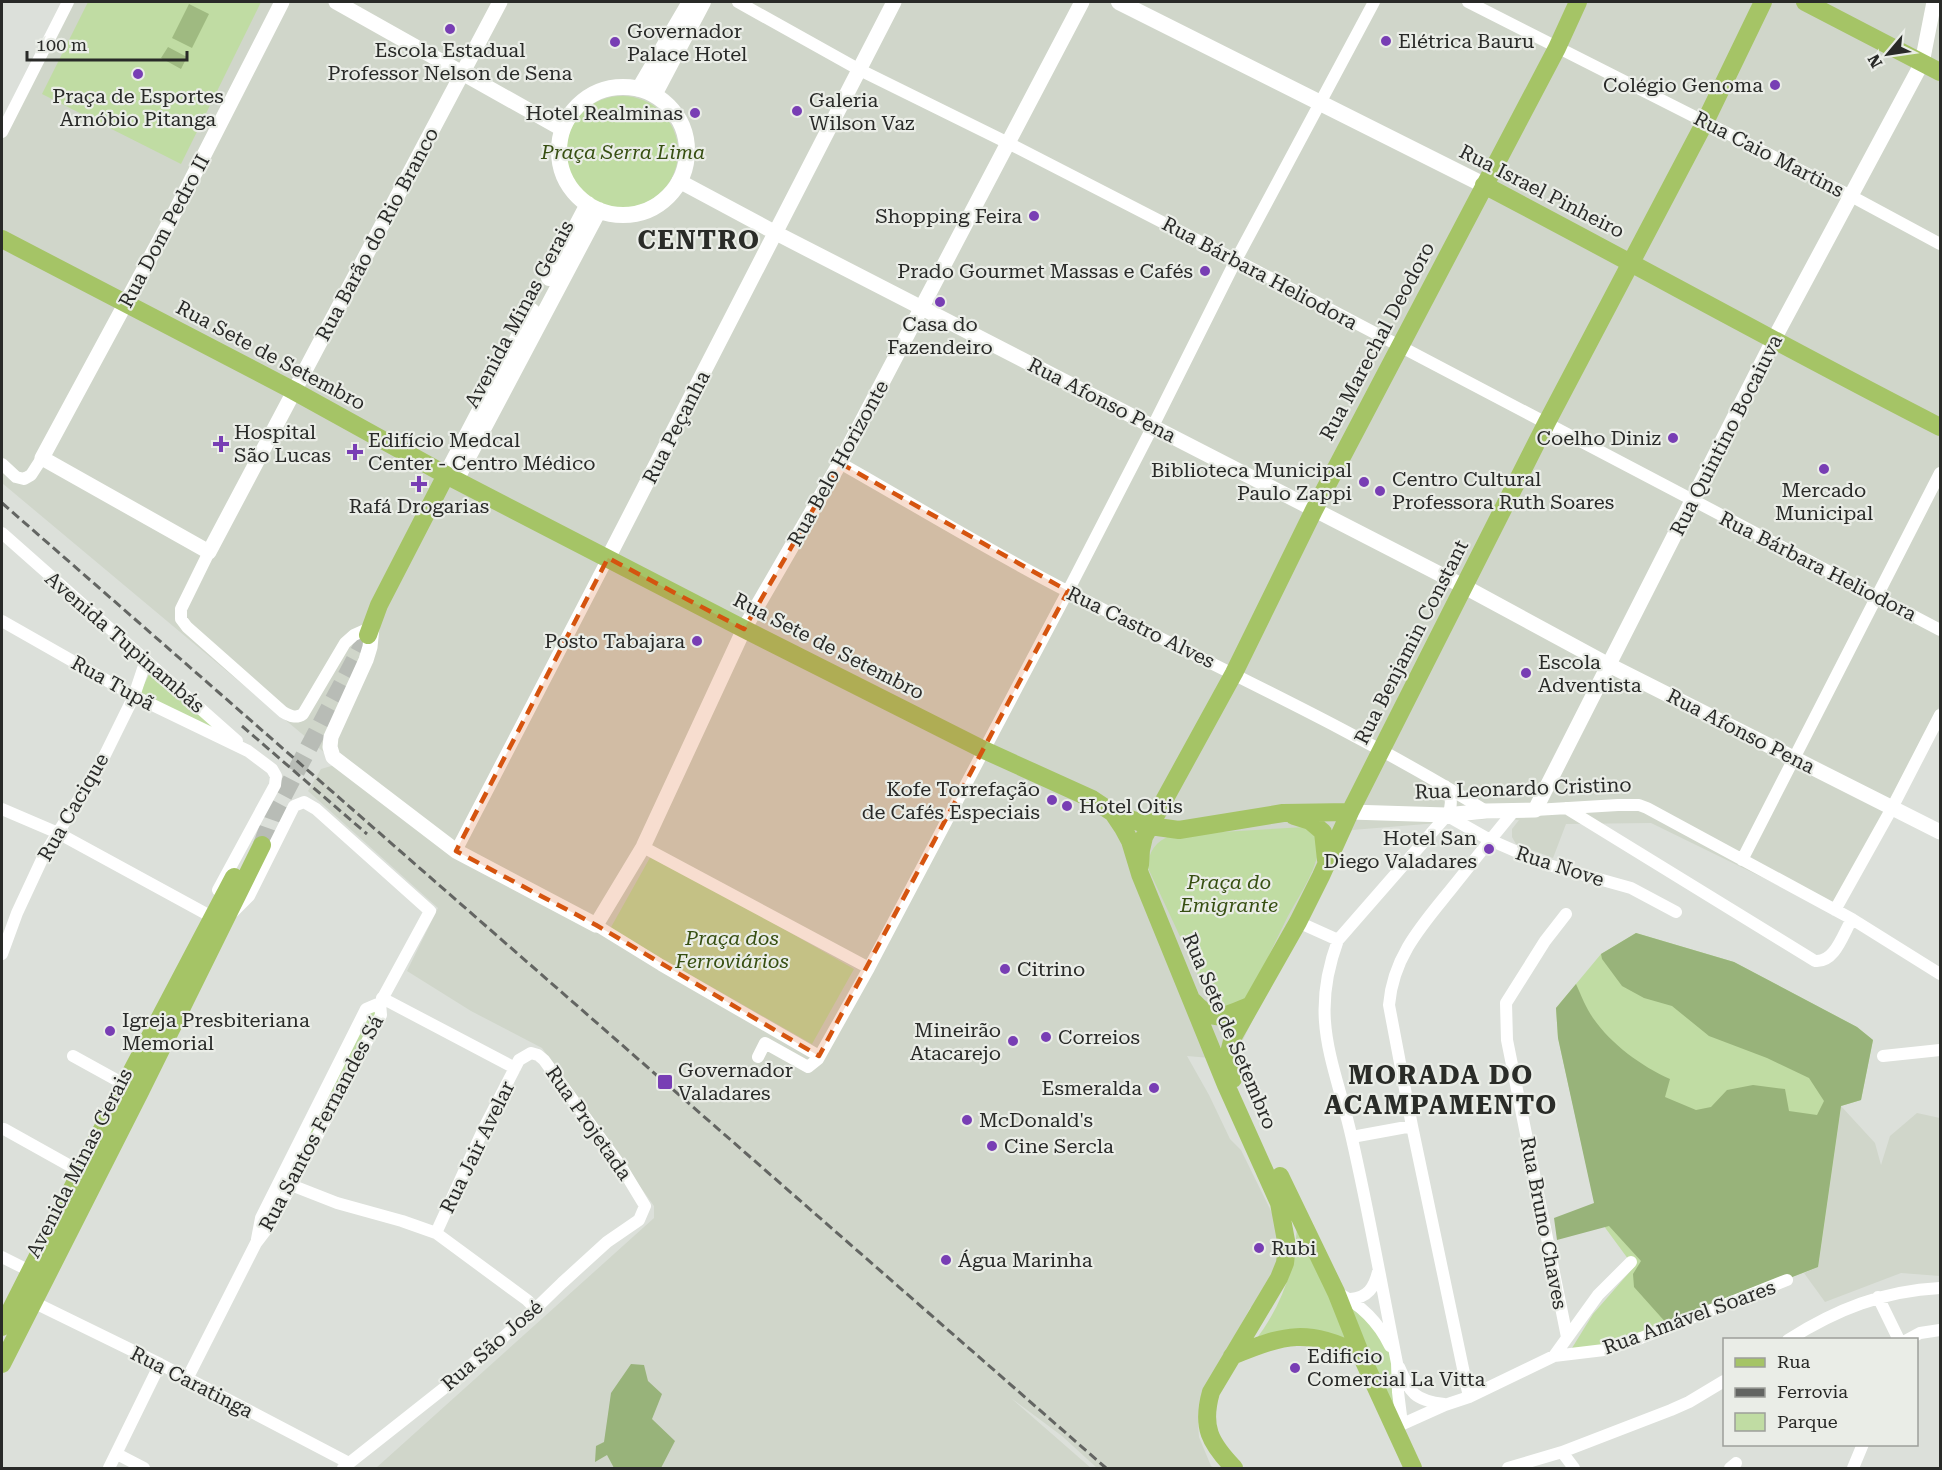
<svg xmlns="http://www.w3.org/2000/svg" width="1942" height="1470" font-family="'Roboto Serif',serif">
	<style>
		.built { fill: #d0d6ca }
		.green { fill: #c0dca3 }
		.forest { fill: #98b37a }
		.water { fill: #9fba81 }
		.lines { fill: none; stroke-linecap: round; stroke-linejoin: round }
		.primary-tunnel { stroke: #b8bcb6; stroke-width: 18; stroke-dasharray: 18 9; stroke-linecap: butt }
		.minor { stroke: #fff; stroke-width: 12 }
		.tertiary { stroke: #fff; stroke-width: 15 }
		.secondary { stroke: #fff; stroke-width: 16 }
		.primary { stroke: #a5c466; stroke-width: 18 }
		.rail { stroke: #636562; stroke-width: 3; stroke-dasharray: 9 4.5; stroke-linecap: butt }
		.marked { fill: #d5540f; fill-opacity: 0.2; stroke: #d5540f; stroke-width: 4.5; stroke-dasharray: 12 8; stroke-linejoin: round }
		.poi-dot { fill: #783eb4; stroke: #eaede7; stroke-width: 2 }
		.labels { text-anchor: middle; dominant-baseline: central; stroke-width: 4.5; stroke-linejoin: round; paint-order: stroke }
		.poi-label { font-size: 20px; fill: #292a28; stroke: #eaede7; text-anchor: start }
		.park-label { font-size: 20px; font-style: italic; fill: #374f12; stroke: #eaede7 }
		.street-label { font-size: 20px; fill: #292a28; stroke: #eaede7 }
		.district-label { font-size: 26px; font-weight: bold; letter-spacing: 1.5px; fill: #2a2c28; stroke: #eaede7 }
	</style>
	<rect width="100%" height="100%" fill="#dce0da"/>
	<path class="built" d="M 67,2 L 1940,2 L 1940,705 L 1835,913 L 1651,823 L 1566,824 L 1553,858 L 1516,844 L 1512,837 L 1512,829 L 1519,820 L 1500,818 L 1352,830 L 1299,926 L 1233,1060 L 1187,1056 L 1209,1095 L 1230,1139 L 1241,1150 L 1276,1221 L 1280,1257 L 1256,1304 L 1250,1308 L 1199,1404 L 1198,1423 L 1199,1437 L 1211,1466 L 1214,1468 L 1097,1468 L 1062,1436 L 1011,1398 L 1091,1468 L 376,1468 L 654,1218 L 654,1206 L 542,1048 L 471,1011 L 407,971 L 438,908 L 308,791 L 321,769 L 338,764 L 2,483 L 2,127 Z
		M 1841,1106 L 1875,1143 L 1881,1165 L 1890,1136 L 1917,1113 L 1940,1118 L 1940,1276 L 1901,1273 L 1825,1302 L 1804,1273 L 1818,1267 Z"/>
	<path class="green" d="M 88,2 L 261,2 L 181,164 L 42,94 Z
		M566 152a56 56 0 1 1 112 0a56 56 0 1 1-112 0Z
		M 152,668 L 234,741 L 139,695 Z
		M 1305,827 L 1320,838 C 1319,868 1301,892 1287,918 C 1274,944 1262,971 1249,998 L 1241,1007 L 1213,1007 L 1148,868 C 1148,851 1156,841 1172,835 Z
		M 652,854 L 854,969 L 812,1044 L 610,929 Z
		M 1636,933 L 1734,962 L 1857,1027 L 1873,1040 L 1861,1100 L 1841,1106 L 1818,1267 L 1604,1350 L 1572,1348 L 1593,1314 L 1634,1267 L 1598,1218 L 1558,1038 L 1556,1008 L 1601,954 Z
		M 373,1010 L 377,1014 L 272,1216 L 266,1217 L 370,1011 Z
		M 1297,1226 L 1352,1344 L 1254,1342 C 1281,1307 1295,1270 1297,1226 Z
		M 1350,1307 C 1368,1319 1393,1344 1395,1367 C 1396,1381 1394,1397 1394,1411 Z"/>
	<path class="forest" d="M 1636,933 L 1734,962 L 1857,1027 L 1873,1040 L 1861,1100 L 1841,1106 L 1818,1267 L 1668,1325 L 1634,1287 L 1633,1274 L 1641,1261 L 1609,1226 L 1557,1240 L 1554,1218 L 1594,1203 L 1558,1038 L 1556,1008 L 1576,984 C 1581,995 1586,1008 1593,1018 C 1611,1044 1641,1066 1670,1079 L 1665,1097 L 1696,1110 L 1711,1107 L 1727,1090 L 1753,1085 L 1785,1089 L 1789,1111 L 1817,1115 L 1824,1101 L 1809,1078 L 1767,1058 L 1709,1036 L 1672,1006 L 1644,998 L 1622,986 L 1602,959 L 1601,954 Z
		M 631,1364 L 644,1365 L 648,1381 L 662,1394 L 652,1419 L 675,1441 L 661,1468 L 614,1468 L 607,1455 L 595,1462 L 596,1446 L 604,1442 L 611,1393 Z"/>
	<path class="water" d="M 189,4 L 209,14 L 192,48 L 172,38 Z
		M 168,47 L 187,57 L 181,69 L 161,58 Z"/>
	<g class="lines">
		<path class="primary-tunnel" d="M 262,845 L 272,817 L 368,635"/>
		<path class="minor" d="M 738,2 L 858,69 L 1008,143 L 1236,260 L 1940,630
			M 1468,2 L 1851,196 L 1940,244
			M 2,132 L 68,2
			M 840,463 C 916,506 991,552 1069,592 C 1209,664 1352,728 1486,811
			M 2,464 L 16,477 L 24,479 L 31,475 L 42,458
			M 2,533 L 237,741
			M 209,552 L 181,609 L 181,619 L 187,627 L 283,712 C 290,716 296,719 303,714 L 345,643 L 354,635 L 372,627
			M 2,621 L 134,696 L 248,751 L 272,769 L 276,776 L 275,785 L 218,890
			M 1566,808 L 1815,961 C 1835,963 1843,934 1852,919
			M 2,809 L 58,833 L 212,917
			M 1535,810 L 1618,805 L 1639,805 L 1647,808 L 1852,919 L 1940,974
			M 1446,815 L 1490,840 L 1545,864 L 1631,888 L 1676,912
			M 643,847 L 869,968
			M 456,851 L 608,558
			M 1742,860 L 1940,473
			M 1835,910 L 1892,808 L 1940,715
			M 1566,914 L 1545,941 L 1506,1003 L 1507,1040 L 1567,1337
			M 1298,922 L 1338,940
			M 596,925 L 661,965 L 819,1056
			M 2,954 L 17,913 L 44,855 L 99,767 L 134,696 L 146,660
			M 382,998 L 515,1068
			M 73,1056 L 131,1088
			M 1883,1056 L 1940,1050
			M 758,1057 L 765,1043 L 808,1067 L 818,1059 L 869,968 L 1068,591 L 1153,426 L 1236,260 L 1374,2
			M 4,1129 L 81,1172
			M 1352,1137 L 1412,1126
			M 291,1185 L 337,1203 L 402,1221 L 436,1233 L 527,1300 L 536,1309
			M 257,1239 L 261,1218 L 366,1009 L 380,1003
			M 2,1257 L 30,1271
			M 1336,1292 C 1360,1304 1378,1321 1390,1346
			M 1878,1297 L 1899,1340
			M 27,1299 L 160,1364 L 349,1463
			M 1351,1299 C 1368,1297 1374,1288 1378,1272
			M 1788,1340 C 1837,1309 1883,1291 1940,1288
			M 1907,1340 L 1920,1333 L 1940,1330
			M 1554,1356 L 1604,1350 L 1641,1338 L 1787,1280
			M 1399,1367 C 1411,1394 1414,1400 1444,1404
			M 187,1379 L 256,1243 L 272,1222 L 381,1015 L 380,1003 L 430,911 L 316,809 L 304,802 L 294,806 L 249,896 L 233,912
			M 1469,1397 L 1412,1126 L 1389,1005 C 1393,956 1423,924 1452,888 C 1473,862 1493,836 1514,811
			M 1402,1424 L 1398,1392 L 1397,1363 C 1382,1288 1369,1213 1352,1139 C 1335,1062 1308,1021 1338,940 L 1448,814 C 1453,803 1451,797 1445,786
			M 1396,1427 L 1445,1405 L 1469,1397 L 1554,1356 L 1598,1295 L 1631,1262
			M 1562,1452 L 1574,1468
			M 117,1454 L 144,1468
			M 109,1468 L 160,1364
			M 343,1468 L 448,1385 L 530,1314 L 562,1283 L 607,1242 L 639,1220 L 645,1206 L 622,1168 L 544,1060 L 538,1055 L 531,1053 L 519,1060 L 484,1128 L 436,1233
			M 1508,1468 L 1562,1452 L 1671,1410 L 1689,1402 L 1724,1381
			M 1730,1468 L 1736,1463
			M 1853,1468 L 1863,1444"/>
		<path class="tertiary" d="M 282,2 L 176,210 L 42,458 L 209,552 L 500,2
			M 336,2 L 562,129
			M 679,181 L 776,233 L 1465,587 L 1609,665 L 1940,832
			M 608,558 L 894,2
			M 372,627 L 370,647 L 366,660 L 331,737 L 330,747 L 333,757 L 456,851 L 596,925 L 643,847 L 744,629 L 840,463 L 1082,2
			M 1350,812 L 1446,815 L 1486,811 L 1535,810 L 1773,341 L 1922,63 L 1934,2"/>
		<path class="secondary" d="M 1119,2 L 1484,185
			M559 151a64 64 0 1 1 128 0a64 64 0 1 1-128 0Z
			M 639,89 L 690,2
			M 654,95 L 703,2
			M 549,278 L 588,204
			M 446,475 L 532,311
			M 456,480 L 599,210"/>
		<path class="primary" d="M 1805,2 L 1940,72
			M 1484,185 C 1637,265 1787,349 1940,427
			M 2,239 L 294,391 L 446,475 L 744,629 L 984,750 L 1092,799 L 1113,813 L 1123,828 L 1130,841 L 1140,874 L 1226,1085 L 1279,1203 L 1287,1246 L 1285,1263 L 1279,1278 L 1211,1392 C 1201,1427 1210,1443 1234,1468
			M 368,635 L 379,605 L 446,475
			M 1113,813 L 1150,826 L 1179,830 L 1283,813 L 1350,812
			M 1294,816 L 1310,821 L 1323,832 L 1326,860
			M 1140,865 L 1141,850 L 1144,837 L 1234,673 L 1314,510 L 1557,48 L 1578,2
			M 1193,1001 C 1214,1024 1223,1017 1249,1006
			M 1233,1079 L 1227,1061 L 1233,1037 L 1298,922 L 1321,876 L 1350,812 L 1547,422 L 1705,122 L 1763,2
			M 1280,1176 L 1336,1292 L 1361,1355 L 1413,1468
			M 2,1327 L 125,1084 L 234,877
			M 1232,1356 C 1286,1334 1307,1328 1361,1355
			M 2,1364 L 140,1092 L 262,845"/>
		<path class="rail" d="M 2,503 L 1106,1468
			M 242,726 L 367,834"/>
	</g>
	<path class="marked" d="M 840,463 L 1068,591 L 819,1056 L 596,925 L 456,851 L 608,558 L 744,629 Z"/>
	<g class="poi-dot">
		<circle cx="450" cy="29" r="6"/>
		<circle cx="1386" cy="41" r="6"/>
		<circle cx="615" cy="42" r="6"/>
		<circle cx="138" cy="74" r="6"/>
		<circle cx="1775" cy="85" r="6"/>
		<circle cx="797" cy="111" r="6"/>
		<circle cx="695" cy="113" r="6"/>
		<circle cx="1034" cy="216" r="6"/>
		<circle cx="1205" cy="271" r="6"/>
		<circle cx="940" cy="302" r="6"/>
		<circle cx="1673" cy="438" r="6"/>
		<path d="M218 435h6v6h6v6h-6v6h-6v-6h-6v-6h6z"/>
		<path d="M352 443h6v6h6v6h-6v6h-6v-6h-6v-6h6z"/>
		<circle cx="1824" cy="469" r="6"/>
		<circle cx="1364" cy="482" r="6"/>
		<path d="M416 475h6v6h6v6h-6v6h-6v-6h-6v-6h6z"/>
		<circle cx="1380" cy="491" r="6"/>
		<circle cx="697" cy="641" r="6"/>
		<circle cx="1526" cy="673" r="6"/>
		<circle cx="1052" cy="800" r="6"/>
		<circle cx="1067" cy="806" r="6"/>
		<circle cx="1489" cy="849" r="6"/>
		<circle cx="1005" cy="969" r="6"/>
		<circle cx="110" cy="1031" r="6"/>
		<circle cx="1046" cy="1037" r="6"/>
		<circle cx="1013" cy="1041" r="6"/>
		<rect x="657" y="1074" width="16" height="16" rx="3"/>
		<circle cx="1154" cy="1088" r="6"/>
		<circle cx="967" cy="1120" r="6"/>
		<circle cx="992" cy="1146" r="6"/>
		<circle cx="1259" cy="1248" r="6"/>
		<circle cx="946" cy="1260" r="6"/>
		<circle cx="1295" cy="1368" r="6"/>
	</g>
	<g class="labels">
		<g class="poi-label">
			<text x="627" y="31">Governador<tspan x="627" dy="23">Palace Hotel</tspan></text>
			<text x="1398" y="41">Elétrica Bauru</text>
			<text x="450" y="50" text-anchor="middle">Escola Estadual<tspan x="450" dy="23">Professor Nelson de Sena</tspan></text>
			<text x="1763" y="85" text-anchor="end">Colégio Genoma</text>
			<text x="138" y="96" text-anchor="middle">Praça de Esportes<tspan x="138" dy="23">Arnóbio Pitanga</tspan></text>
			<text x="809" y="100">Galeria<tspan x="809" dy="23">Wilson Vaz</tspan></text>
			<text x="683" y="113" text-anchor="end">Hotel Realminas</text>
			<text x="1022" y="216" text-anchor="end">Shopping Feira</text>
			<text x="1193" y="271" text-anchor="end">Prado Gourmet Massas e Cafés</text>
			<text x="940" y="324" text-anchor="middle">Casa do<tspan x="940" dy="23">Fazendeiro</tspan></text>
			<text x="234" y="432">Hospital<tspan x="234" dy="23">São Lucas</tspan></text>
			<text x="1661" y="438" text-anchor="end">Coelho Diniz</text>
			<text x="368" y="440">Edifício Medcal<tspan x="368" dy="23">Center - Centro Médico</tspan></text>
			<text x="1352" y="470" text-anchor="end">Biblioteca Municipal<tspan x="1352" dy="23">Paulo Zappi</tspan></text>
			<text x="1392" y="479">Centro Cultural<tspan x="1392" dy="23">Professora Ruth Soares</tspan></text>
			<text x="1824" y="490" text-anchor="middle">Mercado<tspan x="1824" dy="23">Municipal</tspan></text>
			<text x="419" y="506" text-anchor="middle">Rafá Drogarias</text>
			<text x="685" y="641" text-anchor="end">Posto Tabajara</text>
			<text x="1538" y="662">Escola<tspan x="1538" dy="23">Adventista</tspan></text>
			<text x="1040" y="789" text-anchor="end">Kofe Torrefação<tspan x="1040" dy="23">de Cafés Especiais</tspan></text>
			<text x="1079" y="806">Hotel Oitis</text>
			<text x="1477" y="838" text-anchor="end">Hotel San<tspan x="1477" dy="23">Diego Valadares</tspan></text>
			<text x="1017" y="969">Citrino</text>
			<text x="122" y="1020">Igreja Presbiteriana<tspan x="122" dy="23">Memorial</tspan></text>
			<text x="1001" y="1030" text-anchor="end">Mineirão<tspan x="1001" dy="23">Atacarejo</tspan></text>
			<text x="1058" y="1037">Correios</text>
			<text x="678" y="1070">Governador<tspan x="678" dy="23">Valadares</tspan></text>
			<text x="1142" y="1088" text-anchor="end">Esmeralda</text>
			<text x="979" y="1120">McDonald's</text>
			<text x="1004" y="1146">Cine Sercla</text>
			<text x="1271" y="1248">Rubi</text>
			<text x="958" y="1260">Água Marinha</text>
			<text x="1307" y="1356">Edificio<tspan x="1307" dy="23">Comercial La Vitta</tspan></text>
		</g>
		<g class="park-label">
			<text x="623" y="152">Praça Serra Lima</text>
			<text x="1229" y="882">Praça do<tspan x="1229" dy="23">Emigrante</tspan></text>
			<text x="732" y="938">Praça dos<tspan x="732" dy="23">Ferroviários</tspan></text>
		</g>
		<g class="street-label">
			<text transform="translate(1769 154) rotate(27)">Rua Caio Martins</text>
			<text transform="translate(1542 191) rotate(27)">Rua Israel Pinheiro</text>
			<text transform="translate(164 231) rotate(-62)">Rua Dom Pedro II</text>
			<text transform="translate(377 234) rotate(-62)">Rua Barão do Rio Branco</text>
			<text transform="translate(1260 273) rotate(28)">Rua Bárbara Heliodora</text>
			<text transform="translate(519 314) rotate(-62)">Avenida Minas Gerais</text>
			<text transform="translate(1377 341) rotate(-62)">Rua Marechal Deodoro</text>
			<text transform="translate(271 355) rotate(28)">Rua Sete de Setembro</text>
			<text transform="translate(1102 400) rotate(27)">Rua Afonso Pena</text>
			<text transform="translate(676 427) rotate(-63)">Rua Peçanha</text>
			<text transform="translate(1726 435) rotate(-63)">Rua Quintino Bocaiuva</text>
			<text transform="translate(838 463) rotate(-61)">Rua Belo Horizonte</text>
			<text transform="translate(1818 566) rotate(27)">Rua Bárbara Heliodora</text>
			<text transform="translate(1141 627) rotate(26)">Rua Castro Alves</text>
			<text transform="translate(125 642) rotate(41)">Avenida Tupinambás</text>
			<text transform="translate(1411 642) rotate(-63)">Rua Benjamin Constant</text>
			<text transform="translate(829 646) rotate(27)">Rua Sete de Setembro</text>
			<text transform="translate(113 683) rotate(29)">Rua Tupã</text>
			<text transform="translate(1741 731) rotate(27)">Rua Afonso Pena</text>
			<text transform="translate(1523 788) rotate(-2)">Rua Leonardo Cristino</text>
			<text transform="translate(73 807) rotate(-60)">Rua Cacique</text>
			<text transform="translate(1560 866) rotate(18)">Rua Nove</text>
			<text transform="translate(1230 1031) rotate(67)">Rua Sete de Setembro</text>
			<text transform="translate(321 1123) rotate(-62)">Rua Santos Fernandes Sá</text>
			<text transform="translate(589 1123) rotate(55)">Rua Projetada</text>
			<text transform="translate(477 1147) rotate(-64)">Rua Jair Avelar</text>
			<text transform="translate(79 1163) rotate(-63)">Avenida Minas Gerais</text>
			<text transform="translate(1544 1223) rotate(79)">Rua Bruno Chaves</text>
			<text transform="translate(1689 1317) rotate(-20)">Rua Amável Soares</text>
			<text transform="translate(492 1345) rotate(-41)">Rua São José</text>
			<text transform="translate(192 1382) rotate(27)">Rua Caratinga</text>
		</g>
		<g class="district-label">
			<text x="699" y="240">CENTRO</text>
			<text x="1441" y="1075">MORADA DO<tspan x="1441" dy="30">ACAMPAMENTO</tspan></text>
		</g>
	</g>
	<rect width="1942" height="1470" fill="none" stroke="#292a28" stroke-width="6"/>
	<rect x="1723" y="1338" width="195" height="108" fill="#eaede7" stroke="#9d9f9b" stroke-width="1.5"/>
	<rect x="1735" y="1358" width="30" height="9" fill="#a5c466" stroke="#9d9f9b" stroke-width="1.5"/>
	<text x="1777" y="1368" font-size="18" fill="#292a28">Rua</text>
	<rect x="1735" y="1388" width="30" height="9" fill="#636562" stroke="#9d9f9b" stroke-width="1.5"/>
	<text x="1777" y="1398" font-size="18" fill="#292a28">Ferrovia</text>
	<rect x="1735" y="1413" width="30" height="18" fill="#c0dca3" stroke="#9d9f9b" stroke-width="1.5"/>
	<text x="1777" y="1428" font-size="18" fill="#292a28">Parque</text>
	<g transform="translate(1888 54) rotate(241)" stroke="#eaede7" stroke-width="4.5" paint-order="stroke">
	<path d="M0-4.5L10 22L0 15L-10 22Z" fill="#292a28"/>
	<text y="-9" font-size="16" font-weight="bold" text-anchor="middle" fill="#292a28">N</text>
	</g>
	<path d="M27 51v9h160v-9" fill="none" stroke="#292a28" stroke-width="3"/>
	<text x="36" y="51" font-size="18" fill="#292a28" stroke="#eaede7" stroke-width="4.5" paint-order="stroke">100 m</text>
</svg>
